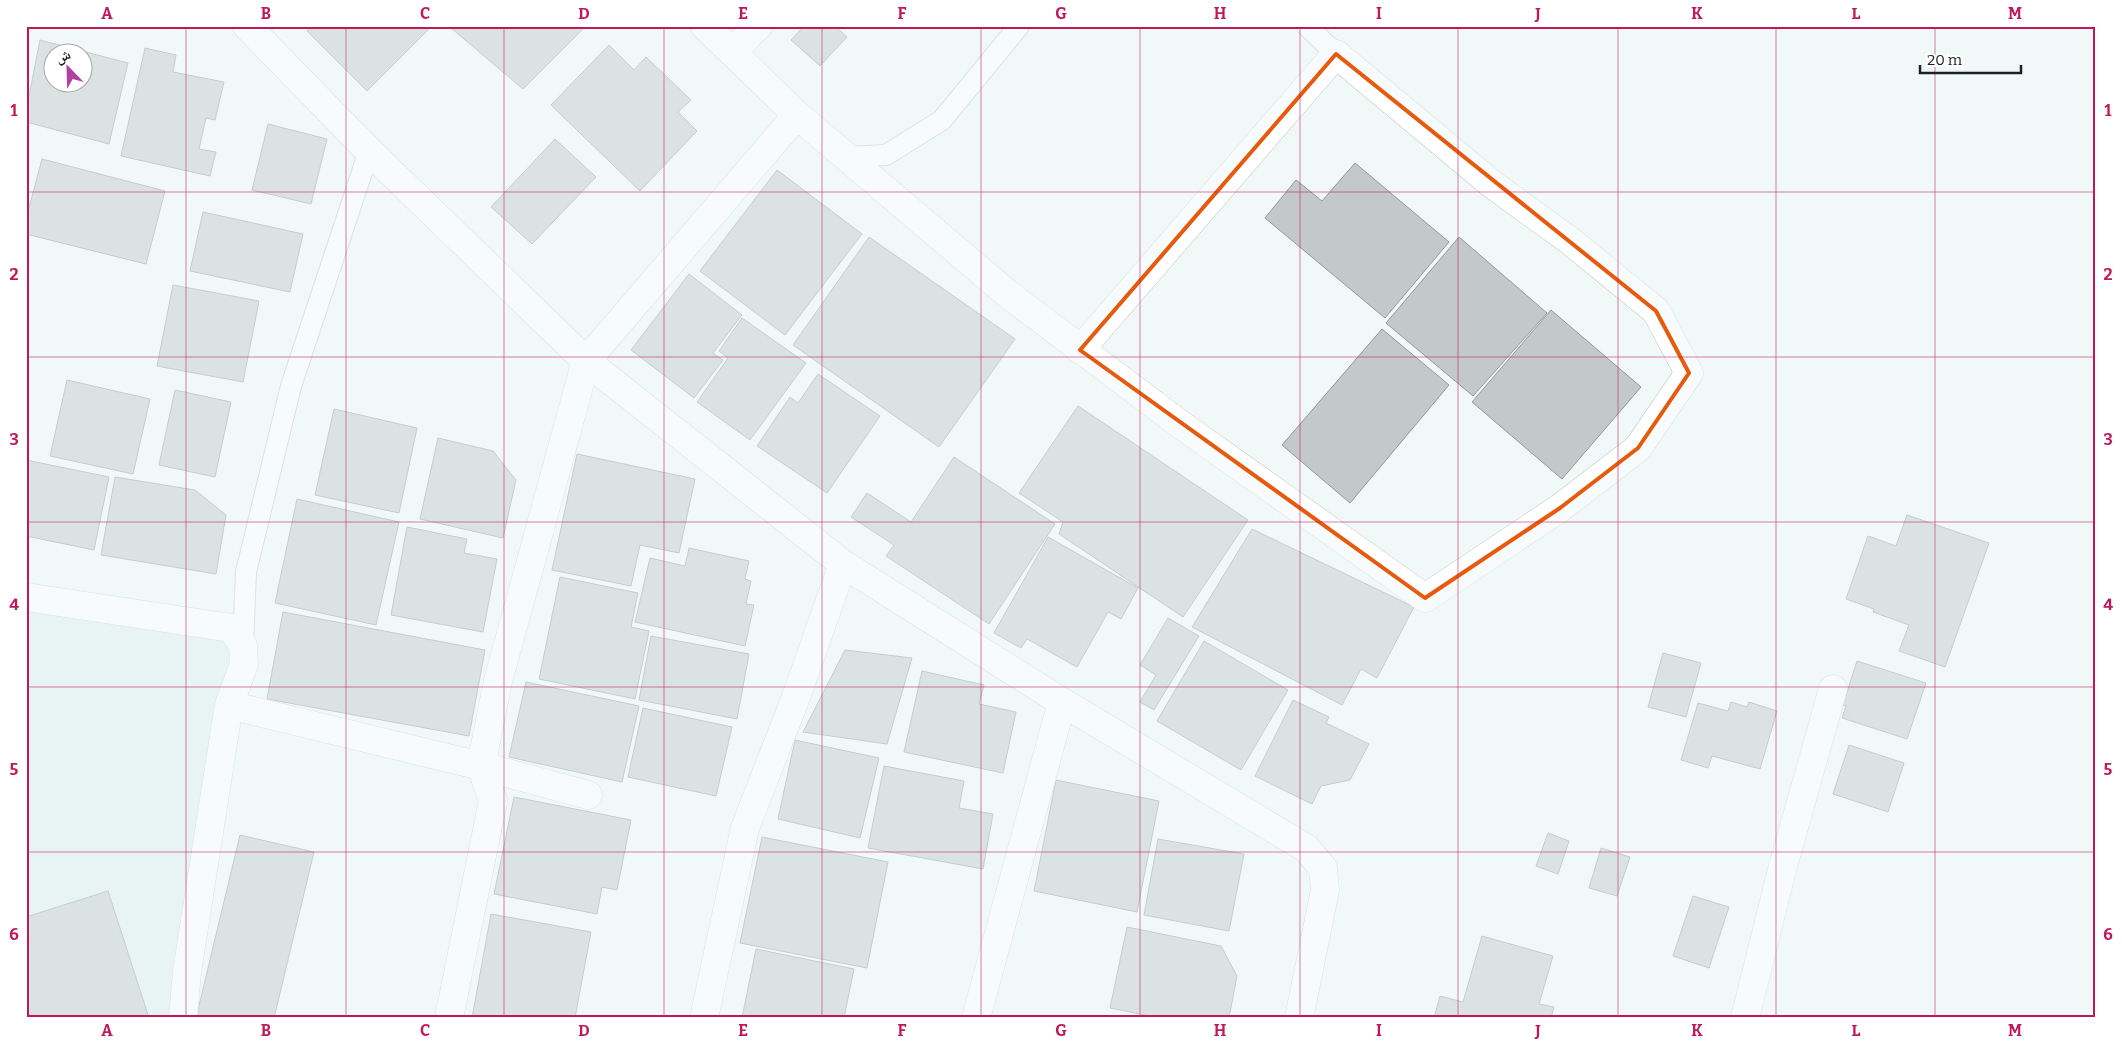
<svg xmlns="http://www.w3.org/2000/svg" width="2122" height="1044" font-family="Bitter,'Noto Naskh Arabic',serif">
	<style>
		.built { fill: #deeeed }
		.building { fill: #c2c9c8; stroke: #939999; fill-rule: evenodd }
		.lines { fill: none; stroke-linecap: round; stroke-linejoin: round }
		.lane-casing { stroke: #c1c8c7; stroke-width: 22 }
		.street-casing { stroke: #c1c8c7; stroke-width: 29 }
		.lane { stroke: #fff; stroke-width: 20 }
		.street { stroke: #fff; stroke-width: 28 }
		.marked { fill: none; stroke: #e8590c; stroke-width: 4; stroke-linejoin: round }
		.grid { fill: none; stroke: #c2185b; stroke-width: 1; stroke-opacity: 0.55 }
		.neatline { fill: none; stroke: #c2185b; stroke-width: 2 }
		.grid-label { font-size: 16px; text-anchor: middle; font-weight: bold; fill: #c2185b }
	</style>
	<rect width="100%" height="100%" fill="#f1f8f8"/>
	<path class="built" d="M 26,600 L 231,628 L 243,645 L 183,1018 L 26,1018 Z"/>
	<path class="building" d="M 313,26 L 424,26 L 428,30 L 367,91 L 307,31 Z
		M 453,26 L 586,26 L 523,89 L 451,28 Z
		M 804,26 L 835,26 L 847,37 L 820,66 L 791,40 Z
		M 40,40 L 128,63 L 109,144 L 26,122 L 26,111 ZM 52,52 L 82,52 L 82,82 L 52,82 Z
		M 609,45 L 634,70 L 646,57 L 691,100 L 678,112 L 697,131 L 640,191 L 551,105 Z
		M 145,48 L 176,55 L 173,72 L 224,82 L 215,120 L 206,118 L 199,149 L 216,152 L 210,176 L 121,156 Z
		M 268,124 L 327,139 L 311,204 L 252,190 Z
		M 555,139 L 596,177 L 532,244 L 491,207 Z
		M 42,159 L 165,191 L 146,264 L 26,234 L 26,219 Z
		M 1355,163 L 1449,242 L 1385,318 L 1265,218 L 1296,180 L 1322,201 Z
		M 777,170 L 862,234 L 785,335 L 700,271 Z
		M 203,212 L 303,234 L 290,292 L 190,271 Z
		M 869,237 L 1015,339 L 939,447 L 793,345 Z
		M 1459,237 L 1547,313 L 1473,396 L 1386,323 Z
		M 689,274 L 742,315 L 713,353 L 723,360 L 694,398 L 631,350 Z
		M 173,285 L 259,301 L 243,382 L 157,366 Z
		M 1551,310 L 1641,387 L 1562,479 L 1472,402 Z
		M 742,318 L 806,363 L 750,440 L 697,402 L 728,358 L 719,351 Z
		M 1382,329 L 1449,385 L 1350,503 L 1282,445 Z
		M 818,374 L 880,416 L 827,493 L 757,446 L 790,397 L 798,403 Z
		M 67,380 L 150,399 L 133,474 L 50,456 Z
		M 175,390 L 231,402 L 215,477 L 159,465 Z
		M 1078,406 L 1248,520 L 1183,617 L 1059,534 L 1063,522 L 1019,493 Z
		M 334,409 L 417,428 L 399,513 L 315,495 Z
		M 438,438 L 493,451 L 516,480 L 503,538 L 420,519 Z
		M 577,454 L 695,479 L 679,553 L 640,545 L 631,586 L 552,570 Z
		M 954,457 L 1055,524 L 989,624 L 886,556 L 894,545 L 851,517 L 867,493 L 911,522 Z
		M 26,460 L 109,477 L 94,550 L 26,536 Z
		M 115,477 L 195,490 L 226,515 L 216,574 L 101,555 Z
		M 297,499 L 399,522 L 376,625 L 275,603 Z
		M 1907,515 L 1989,543 L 1945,667 L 1899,651 L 1909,625 L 1873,612 L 1874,609 L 1846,599 L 1868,536 L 1896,546 Z
		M 407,527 L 467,539 L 464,553 L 497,559 L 483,632 L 391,615 Z
		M 1252,529 L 1414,607 L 1377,678 L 1361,669 L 1342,705 L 1192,627 Z
		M 1048,537 L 1138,588 L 1121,619 L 1108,612 L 1077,667 L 1027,639 L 1021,648 L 994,633 Z
		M 689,548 L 749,561 L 745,579 L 751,581 L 746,604 L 754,605 L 745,646 L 635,622 L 650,558 L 685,566 Z
		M 560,577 L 638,593 L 631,627 L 649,631 L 635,699 L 539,679 Z
		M 283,612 L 485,650 L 469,736 L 267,699 Z
		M 1168,618 L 1199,636 L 1154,710 L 1140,702 L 1156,675 L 1140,665 Z
		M 651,636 L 749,654 L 737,719 L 639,700 Z
		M 1204,641 L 1288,690 L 1241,770 L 1157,721 Z
		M 845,650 L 912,658 L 887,744 L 803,732 Z
		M 1663,653 L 1701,663 L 1686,717 L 1648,707 Z
		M 1857,661 L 1926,683 L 1907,739 L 1842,718 L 1846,706 L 1843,705 Z
		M 922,671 L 984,685 L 979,704 L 1016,712 L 1003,773 L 904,752 Z
		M 526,682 L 639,706 L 622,782 L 509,757 Z
		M 1293,700 L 1329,717 L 1326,723 L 1369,744 L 1350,780 L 1321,786 L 1312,804 L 1255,776 Z
		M 1731,702 L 1747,707 L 1749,702 L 1777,711 L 1760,769 L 1712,756 L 1708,768 L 1681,760 L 1698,703 L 1728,711 Z
		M 643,708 L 732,727 L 716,796 L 628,777 Z
		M 795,740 L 879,758 L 860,838 L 778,819 Z
		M 1849,745 L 1904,763 L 1888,812 L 1833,794 Z
		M 884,766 L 964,781 L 959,808 L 993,814 L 983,869 L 868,848 Z
		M 1056,780 L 1159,801 L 1137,912 L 1034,891 Z
		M 514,797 L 631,820 L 617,890 L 602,887 L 597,914 L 494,894 Z
		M 1548,833 L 1569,841 L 1558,874 L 1536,866 Z
		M 240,835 L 314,852 L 274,1018 L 196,1018 Z
		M 762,837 L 888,862 L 867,968 L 740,943 Z
		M 1158,839 L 1244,854 L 1229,931 L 1144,915 Z
		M 1601,848 L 1630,857 L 1617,896 L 1589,888 Z
		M 108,891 L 149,1018 L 26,1018 L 26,917 Z
		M 1693,896 L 1729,907 L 1709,968 L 1673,956 Z
		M 491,914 L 591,932 L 575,1018 L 472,1018 Z
		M 1127,927 L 1221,946 L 1237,976 L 1229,1018 L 1160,1018 L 1110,1008 Z
		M 1482,936 L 1553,956 L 1539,1004 L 1554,1007 L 1551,1018 L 1434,1018 L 1440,996 L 1463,1002 Z
		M 756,949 L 854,969 L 844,1018 L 742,1018 Z"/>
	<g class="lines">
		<defs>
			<path id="lane" d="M 1307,26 L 1336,54
				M 846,157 L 886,155 L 942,120 L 1019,26
				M 243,645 L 246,572 L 291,386 L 369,151"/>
			<path id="street" d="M 247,26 L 369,151 L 586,361 L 843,564 L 1062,702 L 1306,848 L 1323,868 L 1325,890 L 1299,1018
				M 705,26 L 797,115 L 1009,295 L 1180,424 L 1425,598 L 1560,508 L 1638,448 L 1689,373 L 1656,311 L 1569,240 L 1493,185 L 1336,54 L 1080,350
				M 732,52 L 758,26
				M 26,597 L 231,628 L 243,645 L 244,664 L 229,705 L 187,972 L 183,1018
				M 229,705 L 481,766 L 588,795
				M 449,1018 L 493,801 L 481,766 L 498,681 L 586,361 L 797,115
				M 704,1018 L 745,828 L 796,697 L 843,564
				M 976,1018 L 1062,702
				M 1745,1018 L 1783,866 L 1833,689"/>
		</defs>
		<use href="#lane" class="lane-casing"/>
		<use href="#street" class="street-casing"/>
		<use href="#lane" class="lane"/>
		<use href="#street" class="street"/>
	</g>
	<path d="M0 0H2122V1044H0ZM 1336,54 L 1656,311 L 1689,373 L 1638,448 L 1560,508 L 1425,598 L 1080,350 Z" fill="#f1f8f8" fill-opacity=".55" fill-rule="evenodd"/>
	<path class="marked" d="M 1336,54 L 1656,311 L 1689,373 L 1638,448 L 1560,508 L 1425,598 L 1080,350 Z"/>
	<path class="grid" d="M 186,26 L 186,1018M 346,26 L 346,1018M 504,26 L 504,1018M 664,26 L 664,1018M 822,26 L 822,1018M 981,26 L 981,1018M 1140,26 L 1140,1018M 1300,26 L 1300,1018M 1458,26 L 1458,1018M 1618,26 L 1618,1018M 1776,26 L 1776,1018M 1935,26 L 1935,1018M 26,192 L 2096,192M 26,357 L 2096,357M 26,522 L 2096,522M 26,687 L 2096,687M 26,852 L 2096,852"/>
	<rect width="2122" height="1044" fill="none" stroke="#ffffff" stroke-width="55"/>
	<g transform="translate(68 68) rotate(337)"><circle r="24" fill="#ffffff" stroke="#a5a6a6"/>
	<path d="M0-4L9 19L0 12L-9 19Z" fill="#b1419e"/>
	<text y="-8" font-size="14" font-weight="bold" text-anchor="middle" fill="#1e2120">ش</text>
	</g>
	<path d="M1920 65v8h101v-8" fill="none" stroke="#1e2120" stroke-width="2.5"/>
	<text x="1927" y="65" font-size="15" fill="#1e2120" stroke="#ffffff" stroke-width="4" paint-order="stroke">20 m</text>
	<rect x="28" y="28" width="2066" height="988" class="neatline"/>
	<g class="grid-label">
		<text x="107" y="19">A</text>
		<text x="266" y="19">B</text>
		<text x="425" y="19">C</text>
		<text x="584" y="19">D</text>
		<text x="743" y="19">E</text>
		<text x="902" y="19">F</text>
		<text x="1061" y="19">G</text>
		<text x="1220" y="19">H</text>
		<text x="1379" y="19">I</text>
		<text x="1538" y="19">J</text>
		<text x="1697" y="19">K</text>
		<text x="1856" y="19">L</text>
		<text x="2015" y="19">M</text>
		<text x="14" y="116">1</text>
		<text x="2108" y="116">1</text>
		<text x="14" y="280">2</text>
		<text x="2108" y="280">2</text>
		<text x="14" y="445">3</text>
		<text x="2108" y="445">3</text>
		<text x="14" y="610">4</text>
		<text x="2108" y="610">4</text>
		<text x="14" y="775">5</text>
		<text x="2108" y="775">5</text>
		<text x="14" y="940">6</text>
		<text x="2108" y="940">6</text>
		<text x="107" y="1036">A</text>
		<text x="266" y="1036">B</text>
		<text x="425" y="1036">C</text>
		<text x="584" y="1036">D</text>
		<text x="743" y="1036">E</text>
		<text x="902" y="1036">F</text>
		<text x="1061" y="1036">G</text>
		<text x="1220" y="1036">H</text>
		<text x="1379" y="1036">I</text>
		<text x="1538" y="1036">J</text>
		<text x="1697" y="1036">K</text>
		<text x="1856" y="1036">L</text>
		<text x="2015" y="1036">M</text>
	</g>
</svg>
